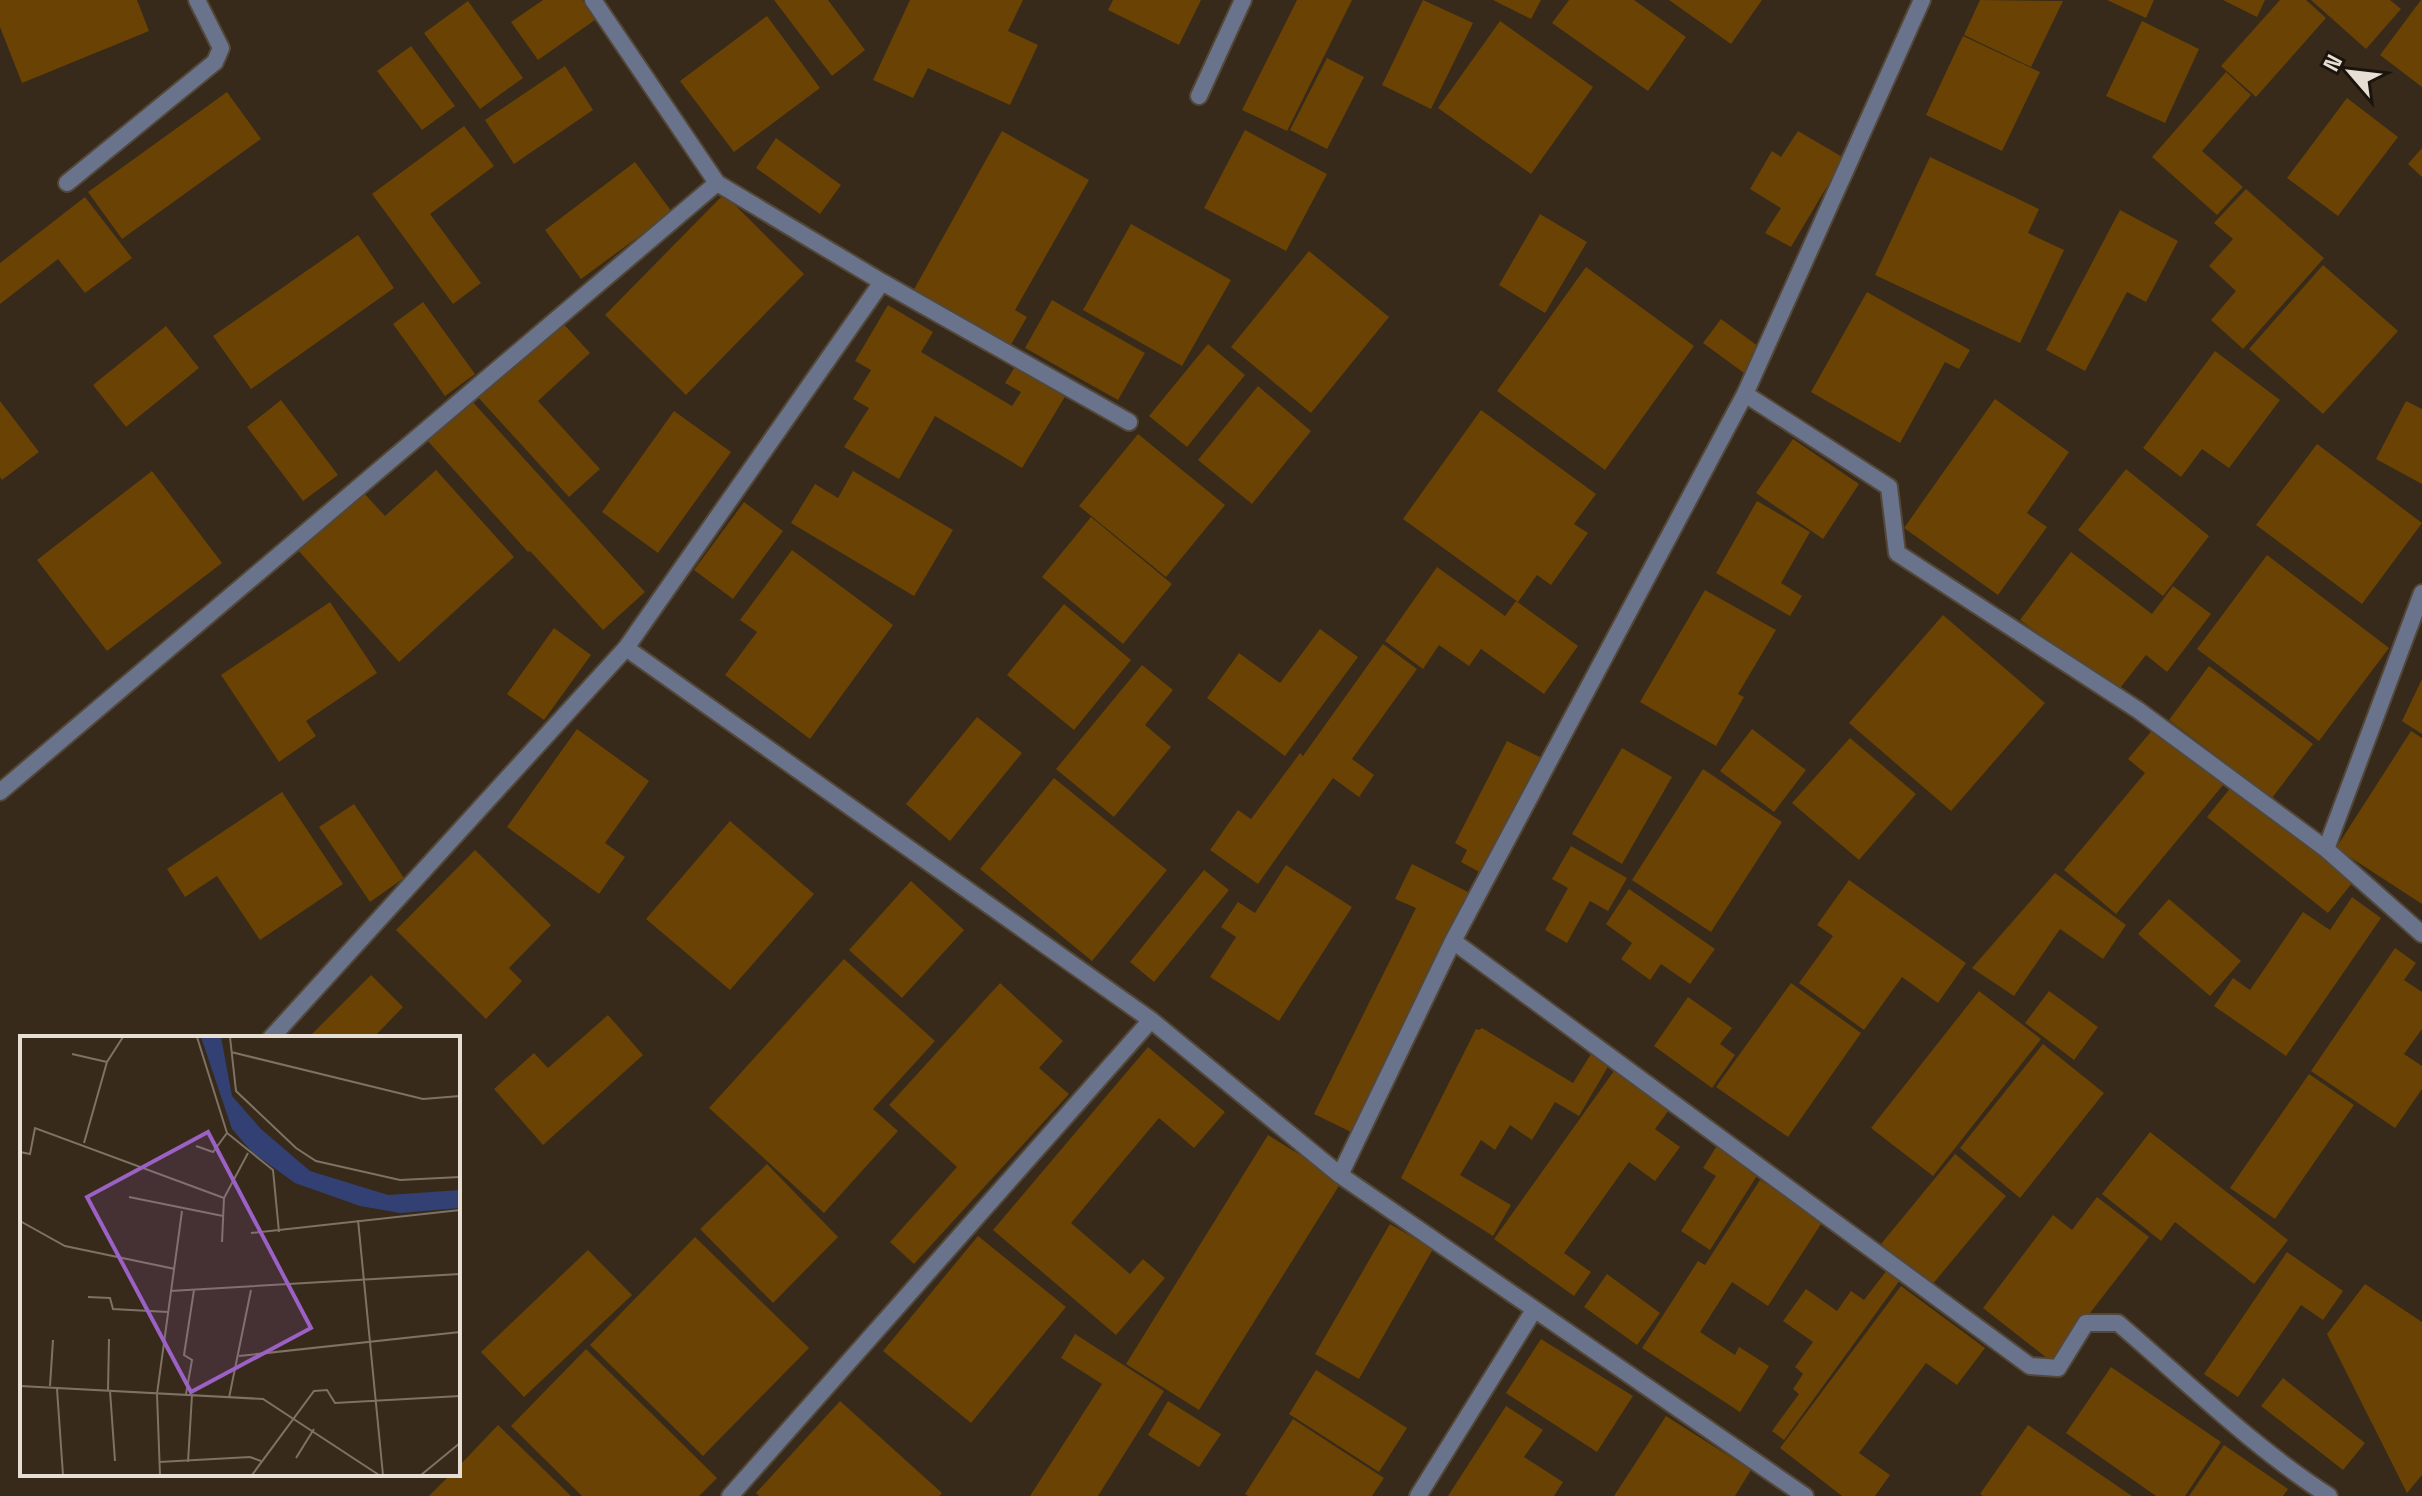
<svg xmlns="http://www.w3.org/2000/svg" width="2422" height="1496" font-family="'Space Grotesk',sans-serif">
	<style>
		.building { fill: #694204 }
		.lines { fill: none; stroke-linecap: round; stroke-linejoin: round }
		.minor-casing { stroke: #534738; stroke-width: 20 }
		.minor { stroke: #6a738c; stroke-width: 16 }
		.inset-road { fill: none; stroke: #7d7264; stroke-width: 2 }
		.view { fill: #9b61c5; fill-opacity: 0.15; stroke: #9b61c5; stroke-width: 4 }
		.inset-edge { fill: none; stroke: #e7ded4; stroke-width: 4 }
	</style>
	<rect width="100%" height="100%" fill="#372a1a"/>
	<path class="building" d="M 0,0 L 137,0 L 149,31 L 22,83 L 0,27 Z
		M 543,0 L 582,0 L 595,20 L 538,60 L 511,22 Z
		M 774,0 L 828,0 L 865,50 L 832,76 Z
		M 910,0 L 1023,0 L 1008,31 L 1038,45 L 1010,105 L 928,68 L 913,98 L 873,80 Z
		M 1113,0 L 1201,0 L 1179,45 L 1108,10 Z
		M 1297,0 L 1352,0 L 1287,131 L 1242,110 Z
		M 1423,0 L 1473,23 L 1431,109 L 1382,85 Z
		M 1493,0 L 1541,0 L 1531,19 Z
		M 1569,0 L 1634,0 L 1686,37 L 1648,91 L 1552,23 Z
		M 1669,0 L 1762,0 L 1731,44 Z
		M 1980,0 L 2063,1 L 2031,67 L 1964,35 Z
		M 2107,0 L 2154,0 L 2146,18 Z
		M 2223,0 L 2265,0 L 2257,17 Z
		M 2280,0 L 2306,0 L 2326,18 L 2256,97 L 2221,66 Z
		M 2311,0 L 2390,0 L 2401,9 L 2366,49 Z
		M 2421,0 L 2422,0 L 2422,87 L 2380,55 Z
		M 468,1 L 523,78 L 480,109 L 424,33 Z
		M 767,16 L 820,88 L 734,152 L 680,81 Z
		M 1500,21 L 1593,87 L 1531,174 L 1438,108 Z
		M 2142,21 L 2199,49 L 2165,123 L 2106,96 Z
		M 1963,36 L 2040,72 L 2002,151 L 1926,115 Z
		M 411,46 L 455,106 L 422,130 L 377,71 Z
		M 1327,58 L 1364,77 L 1327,149 L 1290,130 Z
		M 565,66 L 593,110 L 514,164 L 485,120 Z
		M 2226,72 L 2251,95 L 2202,151 L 2243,187 L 2217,215 L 2152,157 Z
		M 227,92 L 261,139 L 122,239 L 88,192 Z
		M 2347,98 L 2398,137 L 2338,216 L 2287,178 Z
		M 464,126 L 494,166 L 430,214 L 481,283 L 453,304 L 372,194 Z
		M 1245,130 L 1327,174 L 1286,251 L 1204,208 Z
		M 1002,131 L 1089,180 L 1015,310 L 1027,317 L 1009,348 L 912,293 Z
		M 1798,131 L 1844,158 L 1791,247 L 1765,233 L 1781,208 L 1750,189 L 1772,151 L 1781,157 Z
		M 776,138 L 841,185 L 820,214 L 756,168 Z
		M 2422,148 L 2422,177 L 2408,164 Z
		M 1930,157 L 2039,209 L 2028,233 L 2064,250 L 2020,343 L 1875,275 Z
		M 635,162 L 672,212 L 581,279 L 545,230 Z
		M 2246,189 L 2324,258 L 2243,349 L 2211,320 L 2236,291 L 2209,266 L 2233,239 L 2214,223 Z
		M 724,194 L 804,274 L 686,395 L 605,315 Z
		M 85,197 L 132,258 L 85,293 L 58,259 L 0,304 L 0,263 Z
		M 2120,210 L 2178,241 L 2146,302 L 2127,292 L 2085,371 L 2046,350 Z
		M 1540,214 L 1587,242 L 1545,313 L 1499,285 Z
		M 1131,224 L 1231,280 L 1182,366 L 1083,310 Z
		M 358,235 L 394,288 L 251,389 L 213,336 Z
		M 1309,251 L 1389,317 L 1311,413 L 1231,347 Z
		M 2323,265 L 2398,331 L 2323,414 L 2249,349 Z
		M 1586,267 L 1694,346 L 1605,470 L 1497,391 Z
		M 1867,292 L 1970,350 L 1959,369 L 1945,362 L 1900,443 L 1811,392 Z
		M 1052,300 L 1145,353 L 1118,400 L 1025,348 Z
		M 423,302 L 475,374 L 445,396 L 393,324 Z
		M 888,305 L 933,332 L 921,352 L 1012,406 L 1021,392 L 1005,383 L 1016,365 L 1066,395 L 1022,468 L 935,416 L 899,479 L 844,447 L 869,408 L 853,399 L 871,370 L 855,361 Z
		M 559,319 L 590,353 L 538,401 L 600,469 L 569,497 L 476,395 Z
		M 1721,319 L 1762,349 L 1744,373 L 1703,343 Z
		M 166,326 L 199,368 L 126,427 L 93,385 Z
		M 1208,344 L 1245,375 L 1187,447 L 1149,416 Z
		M 2215,351 L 2280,400 L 2229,468 L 2202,449 L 2181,477 L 2143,448 Z
		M 1258,386 L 1311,431 L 1252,504 L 1198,460 Z
		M 470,399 L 645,592 L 603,630 L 530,551 L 528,552 L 426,439 Z
		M 1995,399 L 2069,452 L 2027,513 L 2047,527 L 1998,595 L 1904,528 Z
		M 281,400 L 338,475 L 303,501 L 247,427 Z
		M 0,401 L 39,452 L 2,480 L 0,477 Z
		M 2406,401 L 2422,409 L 2422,484 L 2376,459 Z
		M 1481,410 L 1596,494 L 1574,524 L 1588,533 L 1551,585 L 1537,575 L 1518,602 L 1403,519 Z
		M 674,411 L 731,452 L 658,553 L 602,512 Z
		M 1138,434 L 1225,505 L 1166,577 L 1079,506 Z
		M 1793,439 L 1859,484 L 1823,539 L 1756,493 Z
		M 2317,444 L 2422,523 L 2362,604 L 2256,525 Z
		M 2126,469 L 2209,536 L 2163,596 L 2078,530 Z
		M 436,470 L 514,557 L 399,662 L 297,549 L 362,491 L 385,516 Z
		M 152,471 L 222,563 L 107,651 L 37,560 Z
		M 853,471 L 953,530 L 914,596 L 791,523 L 815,484 L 838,498 Z
		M 1757,501 L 1810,532 L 1781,583 L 1802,596 L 1790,616 L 1716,573 Z
		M 744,502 L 783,531 L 733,599 L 694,570 Z
		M 1091,517 L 1172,584 L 1123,644 L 1042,577 Z
		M 792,550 L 893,625 L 810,739 L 725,675 L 757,632 L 740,620 Z
		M 2071,552 L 2152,614 L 2173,586 L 2211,614 L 2167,672 L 2146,655 L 2117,692 L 2020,620 Z
		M 2267,555 L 2389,648 L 2319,741 L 2197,649 Z
		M 1437,567 L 1505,616 L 1516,601 L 1578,646 L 1544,694 L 1481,649 L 1469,666 L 1439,645 L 1423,669 L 1385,641 Z
		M 1705,590 L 1776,630 L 1738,694 L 1744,697 L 1716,746 L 1640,702 Z
		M 330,602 L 377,673 L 306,721 L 316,736 L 279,762 L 221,675 Z
		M 1064,604 L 1131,660 L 1074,730 L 1007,675 Z
		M 1943,615 L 2045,703 L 1951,811 L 1849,723 Z
		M 554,628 L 591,655 L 544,720 L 507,694 Z
		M 1320,629 L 1358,657 L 1285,756 L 1207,698 L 1239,653 L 1280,683 Z
		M 1383,644 L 1417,669 L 1352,759 L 1374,775 L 1359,797 L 1333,778 L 1258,884 L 1210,850 L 1238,810 L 1251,819 L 1300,753 L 1303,756 Z
		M 1142,665 L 1173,690 L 1145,725 L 1171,747 L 1114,817 L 1056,769 Z
		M 2209,666 L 2313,744 L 2272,798 L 2169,720 Z
		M 2422,679 L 2422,734 L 2402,721 Z
		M 977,717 L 1022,753 L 950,841 L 906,804 Z
		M 2154,728 L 2223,785 L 2116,914 L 2064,870 L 2145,773 L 2128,759 Z
		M 577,729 L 649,781 L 605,843 L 625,857 L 599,894 L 507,827 Z
		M 1752,729 L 1806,770 L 1774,812 L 1720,771 Z
		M 2411,731 L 2422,738 L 2422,904 L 2336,848 Z
		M 1850,738 L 1916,794 L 1859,860 L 1792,803 Z
		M 1507,741 L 1544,759 L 1485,875 L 1461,862 L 1467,850 L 1455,843 Z
		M 1622,748 L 1672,777 L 1622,864 L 1572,834 Z
		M 1703,769 L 1782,822 L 1711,932 L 1632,880 Z
		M 1054,778 L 1167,870 L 1092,961 L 980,869 Z
		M 2232,786 L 2353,882 L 2328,913 L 2207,817 Z
		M 282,792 L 343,884 L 260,940 L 217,876 L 185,897 L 167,869 Z
		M 354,804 L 404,878 L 370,902 L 319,827 Z
		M 730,821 L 814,894 L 730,990 L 646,919 Z
		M 1571,846 L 1627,878 L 1608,911 L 1590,901 L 1567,943 L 1545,930 L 1568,888 L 1552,879 Z
		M 475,850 L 551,925 L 509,968 L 522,981 L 486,1019 L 396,930 Z
		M 1412,864 L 1470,893 L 1351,1132 L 1314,1114 L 1416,908 L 1395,899 Z
		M 1286,865 L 1352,907 L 1279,1021 L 1210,977 L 1236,937 L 1221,927 L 1238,902 L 1255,913 Z
		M 1204,870 L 1229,890 L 1154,982 L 1130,962 Z
		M 2055,873 L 2126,925 L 2103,959 L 2060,929 L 2014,996 L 1972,968 Z
		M 1849,880 L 1966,963 L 1938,1003 L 1902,977 L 1864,1030 L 1799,983 L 1833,936 L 1817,925 Z
		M 911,881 L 964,930 L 902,998 L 849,950 Z
		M 1629,889 L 1715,949 L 1690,984 L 1661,964 L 1650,980 L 1621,959 L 1632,943 L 1606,924 Z
		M 2352,897 L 2381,918 L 2286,1056 L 2214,1006 L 2233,978 L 2250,990 L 2303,912 L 2330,930 Z
		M 2169,899 L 2241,961 L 2210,996 L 2138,934 Z
		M 2395,948 L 2416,963 L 2404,980 L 2422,992 L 2422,1029 L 2404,1054 L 2422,1066 L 2422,1089 L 2395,1128 L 2311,1071 Z
		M 844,959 L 935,1041 L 873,1109 L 898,1131 L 824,1213 L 709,1108 Z
		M 371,975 L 403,1007 L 373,1038 L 308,1038 Z
		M 1000,983 L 1063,1041 L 1039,1068 L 1069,1094 L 914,1264 L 890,1242 L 957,1167 L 889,1105 Z
		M 1791,983 L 1861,1033 L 1788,1137 L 1716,1087 Z
		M 1979,991 L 2041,1039 L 1933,1176 L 1871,1128 Z
		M 2049,991 L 2098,1027 L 2074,1060 L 2025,1023 Z
		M 1688,997 L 1732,1028 L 1720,1044 L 1735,1055 L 1712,1088 L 1654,1046 Z
		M 608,1015 L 643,1055 L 543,1145 L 494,1089 L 534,1053 L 548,1068 Z
		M 1482,1028 L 1573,1083 L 1591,1054 L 1609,1065 L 1579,1116 L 1555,1102 L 1532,1140 L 1510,1125 L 1495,1150 L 1481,1140 L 1460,1175 L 1511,1205 L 1493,1236 L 1401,1178 L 1476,1029 L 1479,1030 Z
		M 2043,1044 L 2104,1093 L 2020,1198 L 1960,1148 Z
		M 1148,1047 L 1225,1112 L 1194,1148 L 1159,1118 L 1071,1223 L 1130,1274 L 1143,1259 L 1165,1278 L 1116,1335 L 993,1230 Z
		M 1614,1071 L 1669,1110 L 1655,1129 L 1680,1147 L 1655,1181 L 1629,1162 L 1564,1253 L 1591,1272 L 1574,1296 L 1494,1239 Z
		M 2309,1074 L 2354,1105 L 2275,1219 L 2230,1188 Z
		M 2150,1132 L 2288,1240 L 2254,1284 L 2175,1222 L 2161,1241 L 2102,1194 Z
		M 1268,1135 L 1342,1181 L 1199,1410 L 1126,1364 Z
		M 1718,1144 L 1760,1171 L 1710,1250 L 1681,1231 L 1716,1176 L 1703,1168 Z
		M 1955,1154 L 2006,1196 L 1931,1286 L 1881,1244 Z
		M 767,1164 L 838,1237 L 773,1303 L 700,1229 Z
		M 1760,1180 L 1823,1221 L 1768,1306 L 1732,1282 L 1700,1332 L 1735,1355 L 1739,1347 L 1769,1366 L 1740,1412 L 1642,1348 L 1698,1261 L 1705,1265 Z
		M 2097,1197 L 2149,1237 L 2052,1362 L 1983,1308 L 2053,1215 L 2072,1230 Z
		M 1390,1224 L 1433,1249 L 1359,1379 L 1315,1354 Z
		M 978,1236 L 1066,1307 L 971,1423 L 883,1351 Z
		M 695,1237 L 809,1348 L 703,1456 L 590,1345 Z
		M 588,1250 L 632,1295 L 524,1397 L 481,1352 Z
		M 2287,1252 L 2343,1291 L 2323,1320 L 2301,1305 L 2238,1397 L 2204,1374 Z
		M 1887,1270 L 1900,1280 L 1784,1440 L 1772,1431 L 1799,1394 L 1793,1389 L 1803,1374 L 1795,1367 L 1813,1342 L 1783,1321 L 1806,1289 L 1837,1311 L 1851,1291 L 1864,1300 Z
		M 1607,1274 L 1660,1313 L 1637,1345 L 1584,1307 Z
		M 2365,1284 L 2422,1322 L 2422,1475 L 2407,1493 L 2327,1334 Z
		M 1901,1286 L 1985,1348 L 1957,1385 L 1926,1363 L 1859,1453 L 1890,1475 L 1875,1496 L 1842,1496 L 1780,1448 Z
		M 1075,1334 L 1164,1391 L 1098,1496 L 1030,1496 L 1102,1384 L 1061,1358 Z
		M 1541,1339 L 1633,1396 L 1597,1452 L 1506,1393 Z
		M 586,1349 L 717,1478 L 699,1496 L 582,1496 L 511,1426 Z
		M 2111,1367 L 2221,1442 L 2185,1496 L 2156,1496 L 2066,1433 Z
		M 1316,1370 L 1407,1428 L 1379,1472 L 1289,1414 Z
		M 2283,1378 L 2365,1443 L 2343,1470 L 2261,1406 Z
		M 840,1401 L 942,1493 L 939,1496 L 759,1496 L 756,1493 Z
		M 1168,1401 L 1221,1434 L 1199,1467 L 1148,1435 Z
		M 1506,1406 L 1543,1430 L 1524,1457 L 1563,1482 L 1554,1496 L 1448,1496 Z
		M 1666,1416 L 1751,1470 L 1735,1496 L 1614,1496 Z
		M 1293,1419 L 1384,1478 L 1372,1496 L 1248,1496 L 1245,1494 Z
		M 498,1425 L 571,1496 L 429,1496 L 451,1474 L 458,1474 L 458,1467 Z
		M 2028,1425 L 2132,1496 L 1983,1496 L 1980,1494 Z
		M 2224,1445 L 2288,1489 L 2283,1496 L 2189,1496 Z"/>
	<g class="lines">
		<defs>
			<path id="minor" d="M 593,0 L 717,183 L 882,282 L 1129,422
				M 1199,96 L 1243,0
				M 67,183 L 215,62 L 221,48 L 197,0
				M 1745,394 L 1889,487 L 1897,553 L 2138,710 L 2326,849 L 2422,934
				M 626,648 L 1151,1020 L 1340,1175 L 1805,1496
				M 0,792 L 717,183
				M 2326,849 L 2422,593
				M 1453,941 L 2030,1366 L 2058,1368 L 2086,1323 L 2118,1323 C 2187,1382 2253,1447 2329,1496
				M 271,1038 L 626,648 L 882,282
				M 1340,1175 L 1453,941 L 1745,394 L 1922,0
				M 730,1496 L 1151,1020
				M 1418,1496 L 1534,1310"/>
		</defs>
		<use href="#minor" class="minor-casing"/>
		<use href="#minor" class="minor"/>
	</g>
	<g transform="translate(20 1036)">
		<rect width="440" height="440" fill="#372a1a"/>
		<path d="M 181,1 L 201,1 L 212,60 L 241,93 L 290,135 L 368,159 L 440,154 L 440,172 L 380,177 L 340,170 L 275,147 L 232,116 L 212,93 Z" fill="#324073"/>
		<path class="inset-road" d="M 177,1 L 207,97 L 253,134 L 259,196M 210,1 L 216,55 L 276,112 L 296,125 L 380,144 L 440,141M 211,16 L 403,63 L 440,60M 52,18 L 87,26M 64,107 L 87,26 L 103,1M 176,110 L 193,116 L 207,97M 0,116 L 10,118 L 15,92 L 204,162M 109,161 L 203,180M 338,184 L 363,439M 0,185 L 45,210 L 155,233M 231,197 L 440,174M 202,206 L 204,162 L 228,117M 150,255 L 440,238M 68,261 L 90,262 L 93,273 L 148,276M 219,320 L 440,296M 0,350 L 243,363 L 359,439M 30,350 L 33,304M 37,353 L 43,439M 88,355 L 89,303M 90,355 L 95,425M 166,358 L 172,324 L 164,319 L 174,254M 209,362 L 231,254M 276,422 L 294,393M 139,426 L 230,421 L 241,425M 168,426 L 172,359M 140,439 L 137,358 L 162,175M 232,439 L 294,355 L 307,354 L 315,367 L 440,360M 401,439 L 440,407"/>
		<path class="view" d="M 188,96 L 291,292 L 171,356 L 67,161 Z"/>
		<rect width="440" height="440" class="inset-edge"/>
	</g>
	<g transform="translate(2350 72) rotate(298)" stroke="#1a140d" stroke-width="6" paint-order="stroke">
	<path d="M0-6L14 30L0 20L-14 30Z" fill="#e7ded4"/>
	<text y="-12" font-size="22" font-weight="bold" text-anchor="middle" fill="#e7ded4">N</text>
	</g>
</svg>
